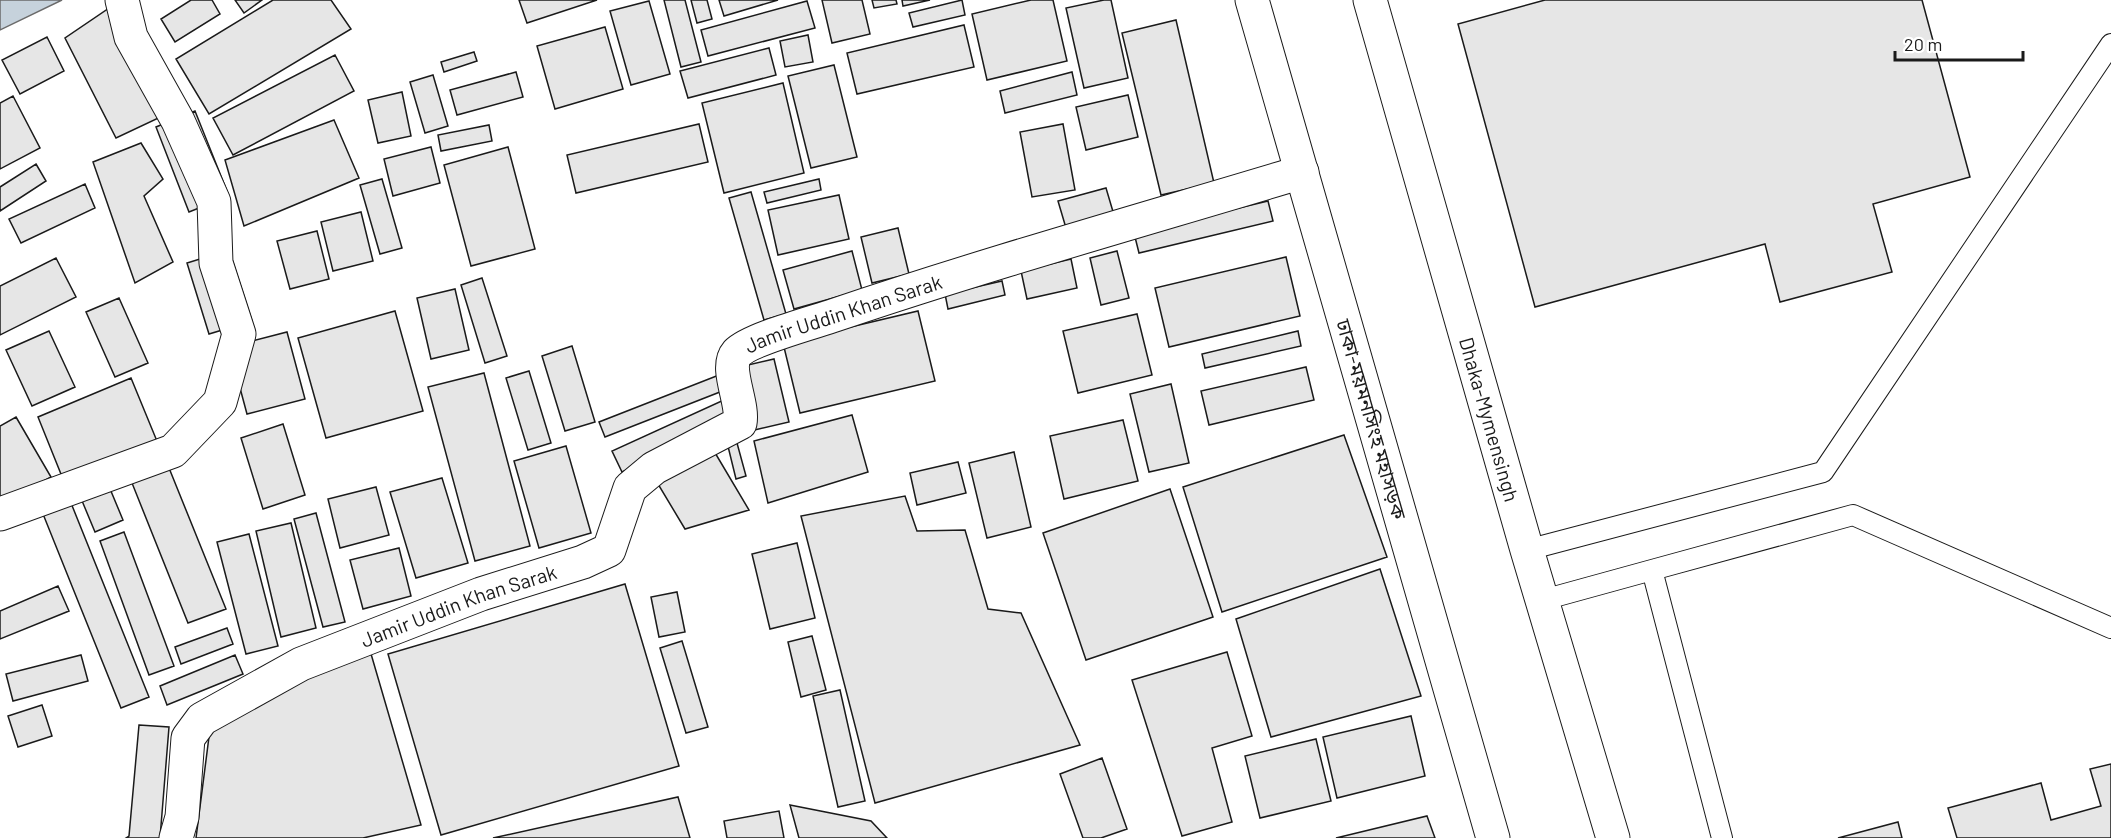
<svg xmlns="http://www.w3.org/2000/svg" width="2111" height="838" font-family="Barlow,'Noto Sans Bengali',sans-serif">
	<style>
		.water { fill: #c6d2dc; stroke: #6a6a6a; stroke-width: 1.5 }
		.building { fill: #e6e6e6; stroke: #1a1a1a; stroke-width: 1.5 }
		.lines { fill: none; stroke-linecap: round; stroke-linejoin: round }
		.service-casing { stroke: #1a1a1a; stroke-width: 22 }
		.minor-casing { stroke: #1a1a1a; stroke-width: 35 }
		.trunk-casing { stroke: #1a1a1a; stroke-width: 35 }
		.service { stroke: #fff; stroke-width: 20 }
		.minor { stroke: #fff; stroke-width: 33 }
		.trunk { stroke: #fff; stroke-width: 33 }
		.labels { text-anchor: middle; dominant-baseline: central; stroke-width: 4.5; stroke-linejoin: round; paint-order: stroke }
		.street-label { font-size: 20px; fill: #1a1a1a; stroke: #fff }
	</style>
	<rect width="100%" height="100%" fill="#fff"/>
	<path class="water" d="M 0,0 L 62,0 L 0,30 Z"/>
	<path class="building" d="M 121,0 L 184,106 L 116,138 L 65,38 Z
		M 191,0 L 212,0 L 220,14 L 175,42 L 161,19 Z
		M 235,0 L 262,0 L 244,13 Z
		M 273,0 L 331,0 L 351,29 L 209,114 L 176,59 Z
		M 519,0 L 597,0 L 527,23 Z
		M 664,0 L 685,0 L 701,62 L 681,67 Z
		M 691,0 L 707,0 L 712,19 L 697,23 Z
		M 719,0 L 778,0 L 724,16 Z
		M 822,0 L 862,0 L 870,34 L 832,43 Z
		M 872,0 L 896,0 L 897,4 L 874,8 Z
		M 902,0 L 930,0 L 903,6 Z
		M 962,0 L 965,15 L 913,27 L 909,13 Z
		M 1031,0 L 1053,0 L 1067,61 L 987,80 L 972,14 Z
		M 1104,0 L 1111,0 L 1128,78 L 1084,88 L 1066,8 Z
		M 1545,0 L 1922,0 L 1970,177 L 1873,204 L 1892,272 L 1780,302 L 1765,244 L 1535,307 L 1458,24 Z
		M 649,1 L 670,74 L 631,85 L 610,11 Z
		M 807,1 L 815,28 L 708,56 L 701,30 Z
		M 1176,20 L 1214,183 L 1161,195 L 1122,33 Z
		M 964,25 L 974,67 L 857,94 L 847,53 Z
		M 605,27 L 623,89 L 555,109 L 537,46 Z
		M 808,35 L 813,62 L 785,67 L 780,41 Z
		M 47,37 L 64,71 L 20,94 L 2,60 Z
		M 769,48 L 776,75 L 688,98 L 680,71 Z
		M 474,52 L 477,61 L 444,72 L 441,62 Z
		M 335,55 L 354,91 L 233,155 L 213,118 Z
		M 834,65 L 857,157 L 811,168 L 788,76 Z
		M 516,72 L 523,97 L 457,115 L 450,90 Z
		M 1072,72 L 1077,95 L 1005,113 L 1000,91 Z
		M 433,75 L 448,126 L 425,133 L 410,82 Z
		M 783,83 L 804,173 L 724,193 L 702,103 Z
		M 402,92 L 411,136 L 378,143 L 368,100 Z
		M 1128,95 L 1138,137 L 1086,150 L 1076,107 Z
		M 13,96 L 40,148 L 0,169 L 0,103 Z
		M 195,111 L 229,196 L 189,212 L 156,127 Z
		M 334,120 L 359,178 L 244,226 L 225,160 Z
		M 699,124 L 708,162 L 576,193 L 567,155 Z
		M 1063,124 L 1075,190 L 1032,197 L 1020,132 Z
		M 489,125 L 492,141 L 441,151 L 438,135 Z
		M 141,143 L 163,179 L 144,196 L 173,262 L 135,283 L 93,162 Z
		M 431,147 L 440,183 L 393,196 L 384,159 Z
		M 508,147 L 535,249 L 471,266 L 444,165 Z
		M 36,164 L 46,181 L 0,211 L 0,187 Z
		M 382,179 L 402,248 L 380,254 L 360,185 Z
		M 819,179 L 821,190 L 767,203 L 764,192 Z
		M 85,184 L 95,208 L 21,243 L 9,219 Z
		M 1106,188 L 1114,215 L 1066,228 L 1058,201 Z
		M 751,192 L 786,314 L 764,320 L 729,198 Z
		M 839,195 L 849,239 L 778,255 L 768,210 Z
		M 1268,201 L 1273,221 L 1139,253 L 1134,233 Z
		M 361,212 L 373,261 L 333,271 L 321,222 Z
		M 898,228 L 909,274 L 872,283 L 861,237 Z
		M 317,231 L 329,279 L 290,289 L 277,241 Z
		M 229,250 L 252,321 L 209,334 L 187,263 Z
		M 852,251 L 862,290 L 794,309 L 783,270 Z
		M 1117,251 L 1129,298 L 1101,305 L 1090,258 Z
		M 1286,257 L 1300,316 L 1169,347 L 1155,288 Z
		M 56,258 L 76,297 L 0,335 L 0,286 Z
		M 1071,259 L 1077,288 L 1027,299 L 1021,271 Z
		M 482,278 L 507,356 L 485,363 L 461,285 Z
		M 1002,281 L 1005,295 L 948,309 L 945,294 Z
		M 455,289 L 469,350 L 431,359 L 417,298 Z
		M 119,298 L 148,363 L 115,377 L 86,312 Z
		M 395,311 L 423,411 L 326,438 L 298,338 Z
		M 918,311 L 935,381 L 800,413 L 783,343 Z
		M 1137,314 L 1152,375 L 1078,393 L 1063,331 Z
		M 49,331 L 75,387 L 32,406 L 6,350 Z
		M 1298,331 L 1301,346 L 1205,368 L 1202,354 Z
		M 287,332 L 305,399 L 247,414 L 229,347 Z
		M 572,346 L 595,422 L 565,431 L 542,356 Z
		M 774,359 L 789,422 L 750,431 L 735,368 Z
		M 1306,367 L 1314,400 L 1209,425 L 1201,391 Z
		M 529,371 L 551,443 L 528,450 L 506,378 Z
		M 484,373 L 530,546 L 475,561 L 428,387 Z
		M 719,375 L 725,390 L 605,437 L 599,422 Z
		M 131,378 L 159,446 L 65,484 L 38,417 Z
		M 1171,384 L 1189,463 L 1149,472 L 1130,394 Z
		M 726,399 L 735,419 L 622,472 L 612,451 Z
		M 852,415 L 868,472 L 768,503 L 754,441 Z
		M 16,417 L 51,477 L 0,505 L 0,426 Z
		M 1123,420 L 1138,481 L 1064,499 L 1050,436 Z
		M 283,424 L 305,495 L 263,509 L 241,438 Z
		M 734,432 L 746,476 L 736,479 L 725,434 Z
		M 1344,435 L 1387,557 L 1222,612 L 1183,487 Z
		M 566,446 L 591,533 L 539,548 L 514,461 Z
		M 711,446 L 749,510 L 685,529 L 655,479 Z
		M 1014,452 L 1031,527 L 987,538 L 969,463 Z
		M 958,462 L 966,493 L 917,505 L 910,473 Z
		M 167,463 L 226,609 L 188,623 L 130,478 Z
		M 442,478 L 468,563 L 416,578 L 390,492 Z
		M 108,484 L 123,520 L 95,532 L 80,496 Z
		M 376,487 L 389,535 L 340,548 L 328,499 Z
		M 1170,489 L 1213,617 L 1086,660 L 1043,533 Z
		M 905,496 L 917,531 L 965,530 L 988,609 L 1021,613 L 1080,745 L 875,803 L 801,516 Z
		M 71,503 L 149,697 L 121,708 L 43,514 Z
		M 316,513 L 345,622 L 323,627 L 294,519 Z
		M 291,523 L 316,628 L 281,637 L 256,531 Z
		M 124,532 L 174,666 L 149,675 L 100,541 Z
		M 249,534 L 278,646 L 246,654 L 217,542 Z
		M 797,543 L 815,618 L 770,629 L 752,554 Z
		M 399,548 L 411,596 L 363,609 L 350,560 Z
		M 1380,569 L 1421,696 L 1271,737 L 1236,619 Z
		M 625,584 L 679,766 L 441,835 L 388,654 Z
		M 58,586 L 69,611 L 0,639 L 0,611 Z
		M 677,592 L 685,632 L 659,637 L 651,597 Z
		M 227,628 L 233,644 L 181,664 L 175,647 Z
		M 812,636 L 826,690 L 801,697 L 788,642 Z
		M 682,641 L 708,727 L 686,733 L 660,648 Z
		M 369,647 L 421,825 L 363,838 L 196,838 L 210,729 Z
		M 1227,652 L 1252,736 L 1212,748 L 1232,822 L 1182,836 L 1132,680 Z
		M 81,655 L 88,681 L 13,701 L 6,674 Z
		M 235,655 L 243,674 L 167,705 L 160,686 Z
		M 840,690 L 865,801 L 838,807 L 813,696 Z
		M 42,705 L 52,736 L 18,747 L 8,716 Z
		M 1411,716 L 1425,776 L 1337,798 L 1323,737 Z
		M 139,725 L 169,727 L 160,838 L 126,838 L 129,836 Z
		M 1316,739 L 1331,801 L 1260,818 L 1245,756 Z
		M 1102,758 L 1127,829 L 1101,838 L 1083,838 L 1060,774 Z
		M 2111,764 L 2111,838 L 1957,838 L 1948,808 L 2041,783 L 2051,820 L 2101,806 L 2090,769 Z
		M 678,797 L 690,838 L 493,838 Z
		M 790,805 L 871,821 L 887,838 L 799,838 Z
		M 779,811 L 784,838 L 727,838 L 724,821 Z
		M 1427,816 L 1435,838 L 1336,838 Z
		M 1898,822 L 1902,838 L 1838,838 Z"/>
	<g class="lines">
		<defs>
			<path id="service" d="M 1527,550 L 1823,472 L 2111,44
				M 1543,600 L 1652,570
				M 1722,838 L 1652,570 L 1853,515 L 2111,628"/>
			<g id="minor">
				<path d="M 0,514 L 173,451 L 220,402 L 239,334 L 216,263 L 214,202 L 178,121 L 131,37 L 122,0"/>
				<path id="s1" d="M 176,838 L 182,817 L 188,738 L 202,719 L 301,664 L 481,594 L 583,562 L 609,550 L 630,488 L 654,468 L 740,423 C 744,403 724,368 737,353 C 750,339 815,322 835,315 C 989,263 1146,219 1302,172"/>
			</g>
			<g id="trunk">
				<path d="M 1252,0 L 1493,838"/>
				<path id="s2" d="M 1370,0 L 1527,550 L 1613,838"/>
			</g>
		</defs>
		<use href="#service" class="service-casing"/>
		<use href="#minor" class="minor-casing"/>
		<use href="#trunk" class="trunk-casing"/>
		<use href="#service" class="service"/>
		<use href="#minor" class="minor"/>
		<use href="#trunk" class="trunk"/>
	</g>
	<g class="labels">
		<g class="street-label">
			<text stroke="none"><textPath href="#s1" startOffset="946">Jamir Uddin Khan Sarak</textPath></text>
			<text transform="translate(1372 419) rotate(74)">ঢাকা-ময়মনসিংহ মহাসড়ক</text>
			<text stroke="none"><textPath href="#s2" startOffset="436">Dhaka-Mymensingh</textPath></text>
			<text stroke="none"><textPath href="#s1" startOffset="406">Jamir Uddin Khan Sarak</textPath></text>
		</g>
	</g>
	<path d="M1895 51v9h128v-9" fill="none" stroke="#1a1a1a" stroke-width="3"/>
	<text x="1904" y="51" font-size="18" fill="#1a1a1a" stroke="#ffffff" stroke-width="4.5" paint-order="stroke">20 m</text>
</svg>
